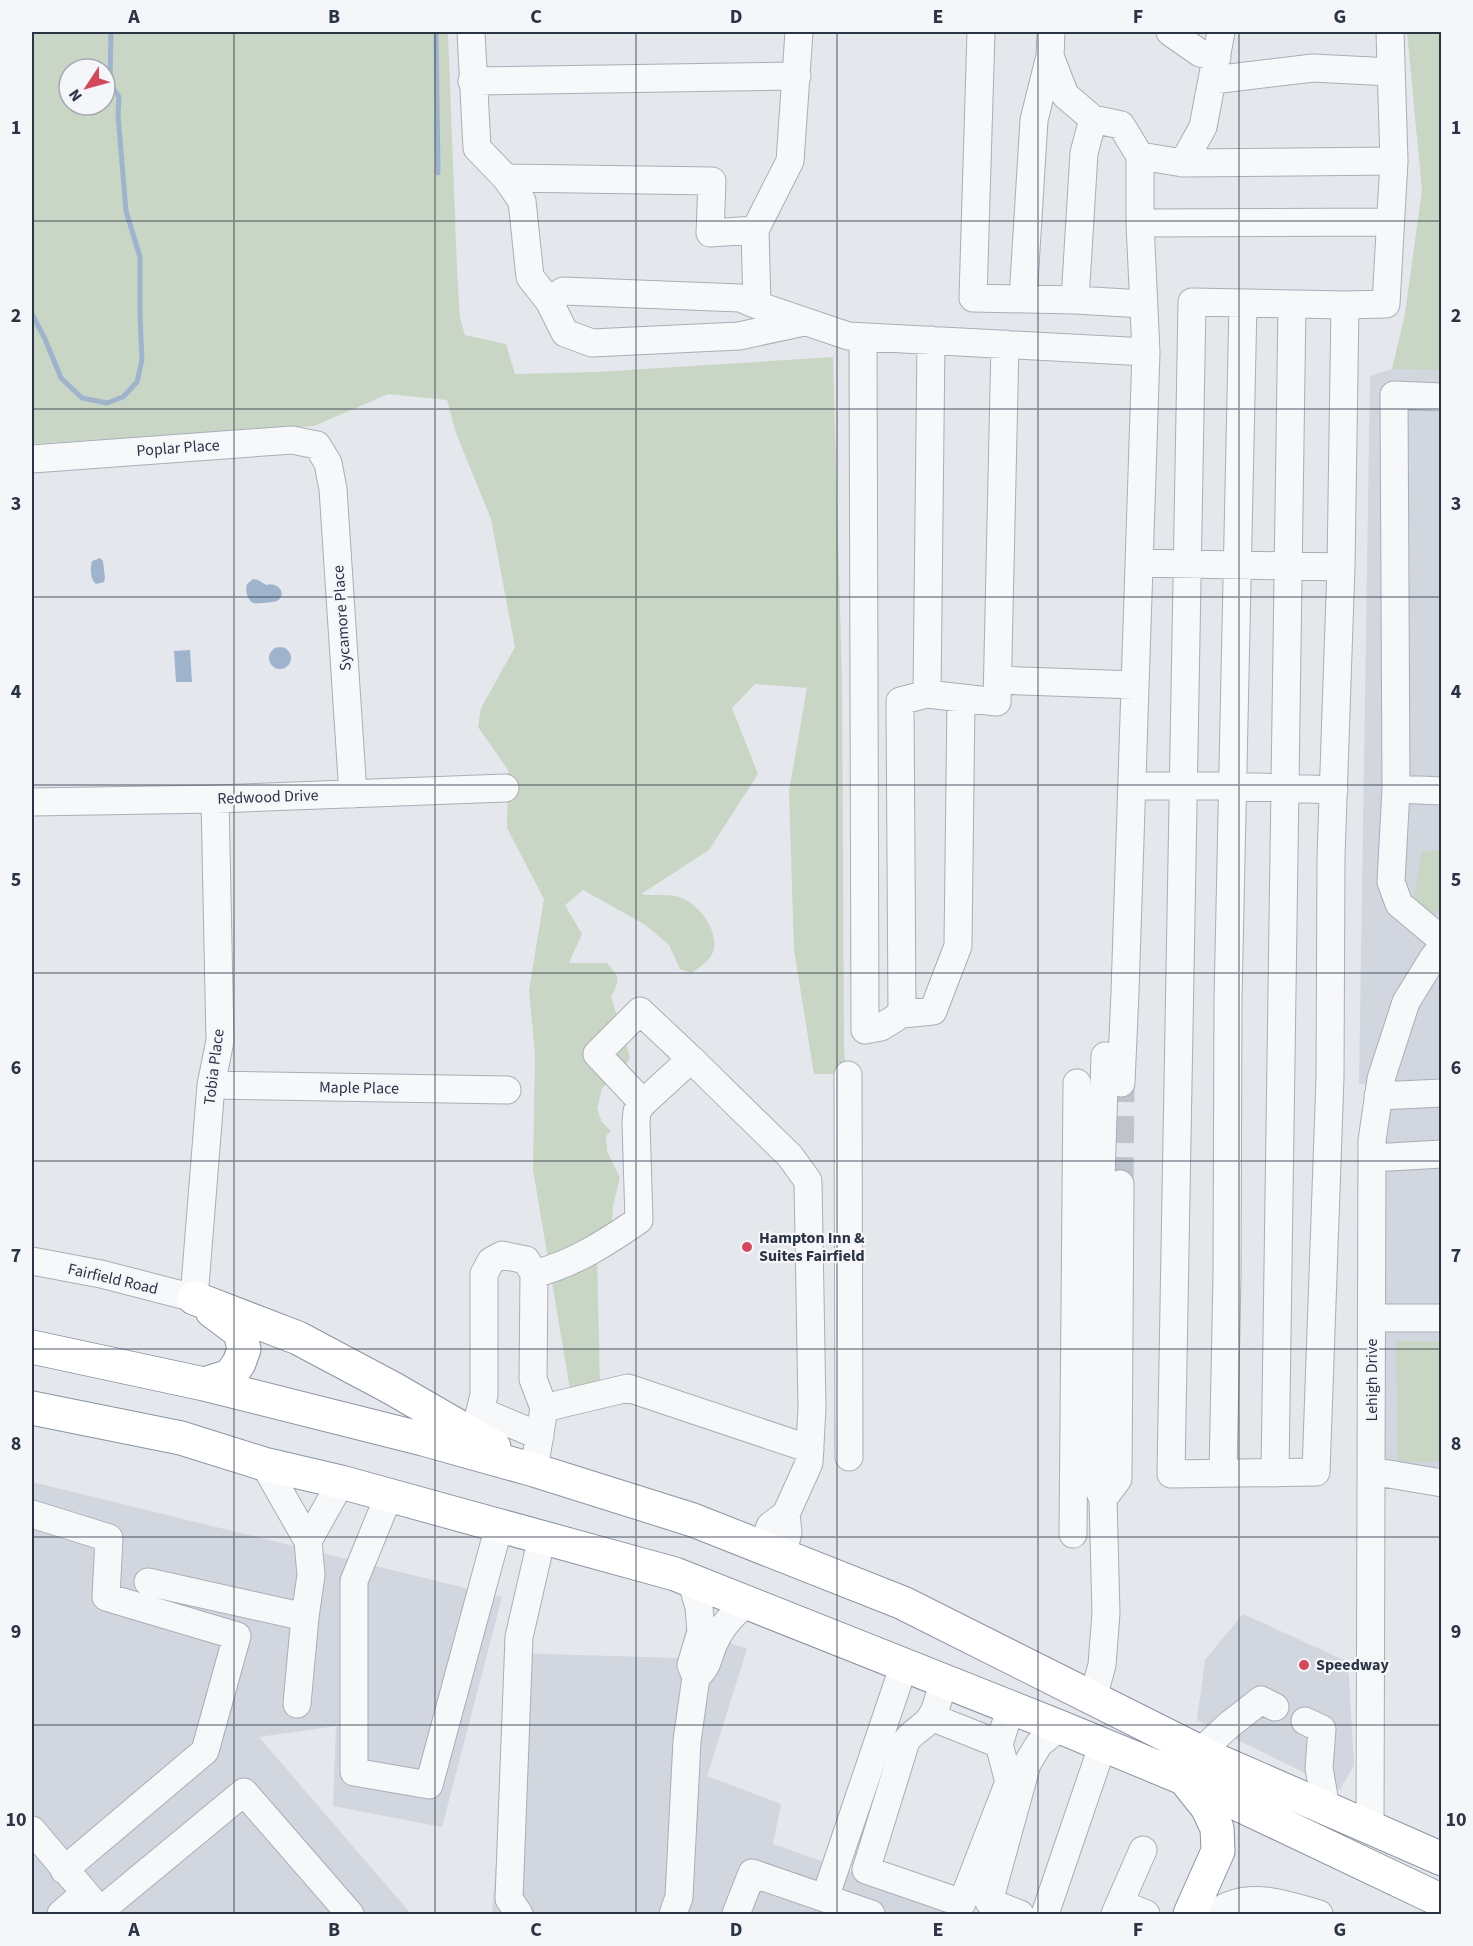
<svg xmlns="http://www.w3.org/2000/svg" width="1473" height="1946" font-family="'Source Sans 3',sans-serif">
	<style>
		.built { fill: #d2d6de }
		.green { fill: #c9d6c5; fill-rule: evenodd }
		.water { fill: #9fb4cc }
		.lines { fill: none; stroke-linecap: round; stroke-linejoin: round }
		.stream { stroke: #9fb4cc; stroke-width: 5 }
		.minor-tunnel { stroke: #bfc3cb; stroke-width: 27; stroke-dasharray: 27 14; stroke-linecap: butt }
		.minor-casing { stroke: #a9aeb7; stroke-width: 29 }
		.highway-casing { stroke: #8b94a3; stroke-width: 35 }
		.minor { stroke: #f7f8fa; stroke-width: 27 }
		.highway { stroke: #fff; stroke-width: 33 }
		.grid { fill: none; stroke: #2b3445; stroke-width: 1.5; stroke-opacity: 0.55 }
		.poi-dot { fill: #d1495b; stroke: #f4f6f9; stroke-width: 2 }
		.labels { text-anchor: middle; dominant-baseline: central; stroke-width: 4.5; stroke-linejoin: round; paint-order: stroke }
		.street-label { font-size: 16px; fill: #2b3445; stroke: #f4f6f9 }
		.poi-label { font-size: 16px; font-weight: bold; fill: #2b3445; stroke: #f4f6f9; text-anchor: start }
		.neatline { fill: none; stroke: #2b3445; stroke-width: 2 }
		.grid-label { font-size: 20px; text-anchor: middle; font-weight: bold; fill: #2b3445 }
	</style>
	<rect width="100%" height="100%" fill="#e4e7ec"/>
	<path class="built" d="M 1392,369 L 1441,370 L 1441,1467 L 1376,1470 L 1384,1083 L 1359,1084 L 1370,376 Z
		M 32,1482 L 502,1597 L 442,1827 L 333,1806 L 336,1726 L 259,1737 L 411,1914 L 32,1914 Z
		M 1243,1614 L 1348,1662 L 1354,1765 L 1340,1790 L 1197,1720 L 1205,1660 Z
		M 686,1628 L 747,1649 L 707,1776 L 781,1804 L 773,1844 L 971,1914 L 492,1914 L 513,1653 L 679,1658 Z"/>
	<path class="green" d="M 32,32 L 448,32 L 457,270 L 460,318 L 465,335 L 506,344 L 515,374 L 597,372 L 833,357 L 842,681 L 844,1049 L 846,1074 L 814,1074 L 794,950 L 789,791 L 807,688 L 755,684 L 732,708 L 758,774 L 709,850 L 641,894 C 652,896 664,894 675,896 C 696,900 718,928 714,949 C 711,961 700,967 691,973 L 680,969 L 669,945 L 644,924 L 583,890 L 565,905 L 582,934 L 569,963 L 607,963 C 620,977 620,980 611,997 L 630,1057 L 622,1074 L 602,1088 L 597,1109 L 602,1122 L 611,1131 L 606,1136 L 607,1151 L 620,1178 L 613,1206 L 610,1245 L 597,1252 L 600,1388 L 571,1395 L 533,1170 L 535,1055 L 529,990 L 544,899 L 507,828 L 508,770 L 478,727 L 481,708 L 515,647 L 491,519 L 456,433 L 447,400 L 388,394 L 314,426 L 32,444 ZM 69,69 L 105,69 L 105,105 L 69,105 Z
		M 1407,32 L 1441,32 L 1441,370 L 1392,369 L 1405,314 L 1422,190 Z
		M 1441,850 L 1441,910 L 1435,915 L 1427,917 L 1404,903 L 1414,897 L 1422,852 Z
		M 1396,1341 L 1441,1341 L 1441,1462 L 1398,1462 Z"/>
	<path class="water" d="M 100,558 L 103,561 L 105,578 L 104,582 L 96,584 C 90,579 90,568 92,561 Z
		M 253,579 L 258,580 L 266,585 C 276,581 289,593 277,601 C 275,602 257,604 253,603 C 247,599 245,591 247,584 Z
		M269 658a11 11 0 1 1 22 0a11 11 0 1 1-22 0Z
		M 190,650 L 192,682 L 176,682 L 174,651 Z"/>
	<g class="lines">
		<path class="stream" d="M 436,32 L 438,173
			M 32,314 L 45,339 L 61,378 L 82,398 L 107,403 L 123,397 L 137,382 L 142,360 L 140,315 L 140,257 L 126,211 L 118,115 L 119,97 L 110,83 L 111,32"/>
		<path class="minor-tunnel" d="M 1120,1184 L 1121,1083"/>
		<defs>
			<path id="minor" d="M 471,32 L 477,148 L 506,178 L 522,201 L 530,277 L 549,301
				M 799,32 L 790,161 L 755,230 L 757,305 L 848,336 L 1146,352
				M 981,32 L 973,298 L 1075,300
				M 1051,32 L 1050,56 L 1065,95 L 1093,119
				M 1170,32 L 1200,53 L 1217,57
				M 1213,80 L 1313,68 L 1391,72
				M 472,81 L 797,76
				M 1140,156 L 1121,125 L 1093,119 L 1084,153 L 1075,300 L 1143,304
				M 1183,163 L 1394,161
				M 506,178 L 712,181 L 710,233 L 755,230
				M 1140,223 L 1389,222
				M 1023,299 L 1034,120 L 1050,56
				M 1192,302 L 1345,305 L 1341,567 L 1331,857 L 1330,1078 L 1316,1472 L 1171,1474 Z
				M 757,305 L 740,298 L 563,291 L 549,301 L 565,333 L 592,343 L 739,336 L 804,322
				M 1345,305 L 1386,304 L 1394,161 L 1390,32
				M 863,337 L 865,1030 L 881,1027 L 902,1014
				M 1442,397 L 1394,395 L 1396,789 L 1391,882 L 1399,904 L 1442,940
				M 32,459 L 292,440 L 317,445 L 328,463 L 333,489 L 353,794
				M 1139,563 L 1341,567
				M 998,680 L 1135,685
				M 927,694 L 931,340
				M 961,698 L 958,946 L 933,1011 L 902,1014 L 900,701 L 927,694 L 997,702 L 1005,344
				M 1132,786 L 1233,786 L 1334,790
				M 1396,789 L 1442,791
				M 32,802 L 215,799 L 505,788
				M 691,1059 L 640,1011 L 597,1054 L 643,1103 L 691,1059 L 790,1156 L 808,1181 L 812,1408 L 809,1463 L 786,1514
				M 848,1075 L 849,1457
				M 1121,1083 L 1125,992 L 1146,352 L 1140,223 L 1140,156 L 1183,163 L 1203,127 L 1221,32
				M 211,1085 L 507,1090
				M 1378,1096 L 1442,1093
				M 1372,1158 L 1442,1154
				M 32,1261 L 101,1274 L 194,1298 L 211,1085 L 220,1041 L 215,799
				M 534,1274 C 573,1264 606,1243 639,1220 L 636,1123 L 637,1111 L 643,1103
				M 1372,1318 L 1442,1318
				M 480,1411 L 540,1436
				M 474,1434 L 484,1395 L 484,1274 L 491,1261 L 502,1255 L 526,1260 L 534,1274 L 533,1379 L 544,1408
				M 534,1470 L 544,1408 L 628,1388 L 810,1449
				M 1371,1471 L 1442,1483
				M 1223,1473 L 1227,1275 L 1228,1000 L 1243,303
				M 1275,1473 L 1292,304
				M 389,1495 L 354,1581 L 354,1772 L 429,1785 L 499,1526
				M 1103,1499 L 1118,1479 L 1120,1184
				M 32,1514 L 109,1538 L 106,1597 L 237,1636 L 205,1751 L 64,1870
				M 1073,1534 L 1077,1083
				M 308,1541 L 341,1482
				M 763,1548 L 770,1526 L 786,1514 L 788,1533 L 782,1555
				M 691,1580 L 699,1607 L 701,1632 L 691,1665 L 696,1677 C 710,1666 708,1653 716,1639 C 723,1624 735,1613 747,1602
				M 148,1582 L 305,1617 L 311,1575 L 308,1541 L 264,1464
				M 943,1680 C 939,1696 937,1713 925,1724 C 918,1730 911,1734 906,1741 L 866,1870 L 962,1903 L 1009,1782 L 999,1744 L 1011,1707
				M 1093,1698 L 1102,1665 L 1106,1613 L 1103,1499 L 1093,1476 L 1093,1421 L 1105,1056
				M 297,1704 L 305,1617
				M 931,1717 L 999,1744
				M 1305,1721 L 1322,1729 L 1319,1768 L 1326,1808
				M 1200,1752 L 1229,1725 L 1261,1700 L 1275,1707
				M 1370,1828 L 1372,1141 L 1381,1079 L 1406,1002 L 1433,958 L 1442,947
				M 32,1830 L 103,1914
				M 825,1898 L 904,1665
				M 1120,1903 L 1146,1914
				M 100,1911 L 244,1792 L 350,1914
				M 61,1914 L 85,1893
				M 519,1914 L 509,1899 L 519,1637 L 542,1537
				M 673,1914 L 679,1897 L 687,1741 L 696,1677
				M 736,1914 L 752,1873 L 871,1914
				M 1020,1914 L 989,1902 L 1027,1764 L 1039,1744 L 1060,1727
				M 1045,1914 L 1103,1744
				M 1115,1914 L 1143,1850
				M 1213,1914 C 1218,1911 1224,1907 1230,1905 C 1260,1894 1290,1906 1319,1914"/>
			<path id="highway" d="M 194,1298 L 298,1338 L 392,1388 L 494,1447
				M 32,1347 L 204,1384 L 423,1439 L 534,1470 L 693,1520 L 903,1603 L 1216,1760 L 1442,1859
				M 204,1384 L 230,1376 L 239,1363 L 244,1349 L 240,1332 L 212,1311
				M 32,1408 L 181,1438 L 264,1464 L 341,1482 L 675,1574 L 1060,1727 L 1183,1778 L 1442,1901
				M 1187,1782 L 1207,1807 L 1217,1828 L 1218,1851 L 1190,1914"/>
		</defs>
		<use href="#minor" class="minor-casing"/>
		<use href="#highway" class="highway-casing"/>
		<use href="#minor" class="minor"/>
		<use href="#highway" class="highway"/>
	</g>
	<path class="grid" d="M 234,32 L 234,1914M 435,32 L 435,1914M 636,32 L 636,1914M 837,32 L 837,1914M 1038,32 L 1038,1914M 1239,32 L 1239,1914M 32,221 L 1442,221M 32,409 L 1442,409M 32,597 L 1442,597M 32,785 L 1442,785M 32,973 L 1442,973M 32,1161 L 1442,1161M 32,1349 L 1442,1349M 32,1537 L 1442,1537M 32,1725 L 1442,1725"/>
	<g class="poi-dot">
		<circle cx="747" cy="1247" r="6"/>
		<circle cx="1304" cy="1665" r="6"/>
	</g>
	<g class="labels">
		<g class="street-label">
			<text transform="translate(178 448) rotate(-4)">Poplar Place</text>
			<text transform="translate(342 618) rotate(-94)">Sycamore Place</text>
			<text transform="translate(268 797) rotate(-2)">Redwood Drive</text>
			<text transform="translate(214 1067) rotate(-83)">Tobia Place</text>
			<text transform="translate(359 1088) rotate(1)">Maple Place</text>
			<text transform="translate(113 1279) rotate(13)">Fairfield Road</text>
			<text transform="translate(1372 1380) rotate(-90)">Lehigh Drive</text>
		</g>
		<g class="poi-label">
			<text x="759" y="1238">Hampton Inn &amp;<tspan x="759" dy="18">Suites Fairfield</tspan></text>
			<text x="1316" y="1665">Speedway</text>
		</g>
	</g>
	<rect width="1473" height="1946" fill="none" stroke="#f4f6f9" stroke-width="66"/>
	<g transform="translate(87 87) rotate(234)"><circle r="28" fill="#f4f6f9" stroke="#a4a8b1" stroke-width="1.5"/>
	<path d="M0-4.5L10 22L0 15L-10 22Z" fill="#d1495b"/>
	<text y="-9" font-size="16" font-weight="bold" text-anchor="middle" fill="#2b3445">N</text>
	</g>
	<rect x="33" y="33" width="1407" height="1880" class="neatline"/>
	<g class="grid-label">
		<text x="134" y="23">A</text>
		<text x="334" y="23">B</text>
		<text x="536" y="23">C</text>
		<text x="736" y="23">D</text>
		<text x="938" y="23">E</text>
		<text x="1138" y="23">F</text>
		<text x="1340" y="23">G</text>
		<text x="16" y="134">1</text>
		<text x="1456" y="134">1</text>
		<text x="16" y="322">2</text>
		<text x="1456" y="322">2</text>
		<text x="16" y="510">3</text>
		<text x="1456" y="510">3</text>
		<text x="16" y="698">4</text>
		<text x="1456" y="698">4</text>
		<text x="16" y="886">5</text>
		<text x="1456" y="886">5</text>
		<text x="16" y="1074">6</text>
		<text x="1456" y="1074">6</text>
		<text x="16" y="1262">7</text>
		<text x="1456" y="1262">7</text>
		<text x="16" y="1450">8</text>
		<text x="1456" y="1450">8</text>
		<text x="16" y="1638">9</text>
		<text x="1456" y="1638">9</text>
		<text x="16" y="1826">10</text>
		<text x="1456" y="1826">10</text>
		<text x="134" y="1936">A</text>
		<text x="334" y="1936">B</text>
		<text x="536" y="1936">C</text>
		<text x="736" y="1936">D</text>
		<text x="938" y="1936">E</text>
		<text x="1138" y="1936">F</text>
		<text x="1340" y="1936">G</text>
	</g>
</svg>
